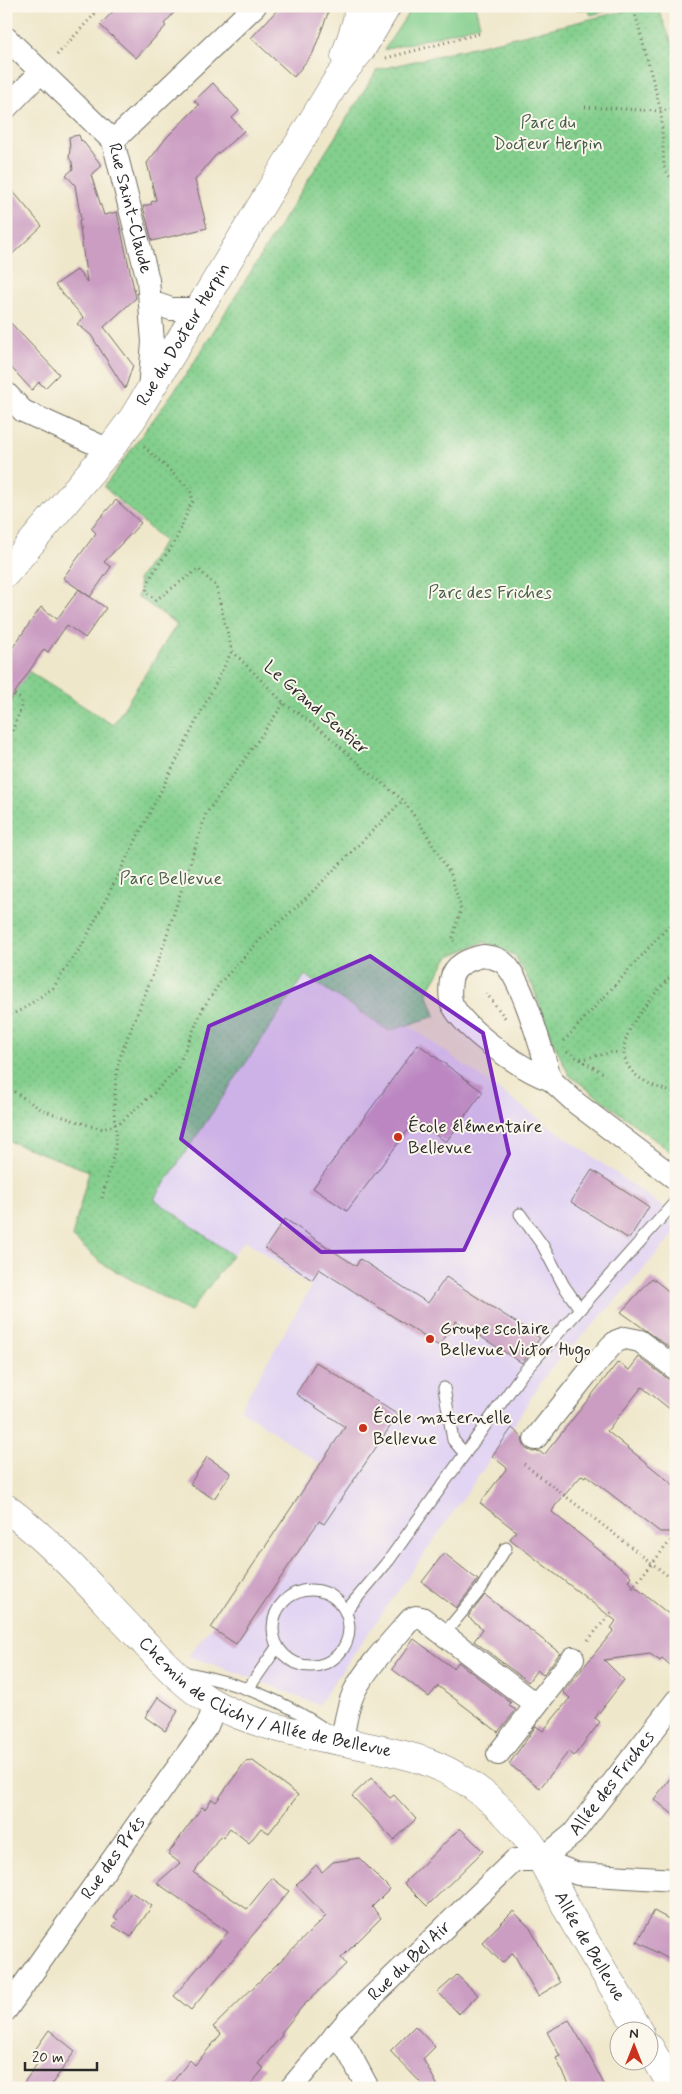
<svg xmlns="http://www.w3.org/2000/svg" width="682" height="2094" font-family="Mynerve,sans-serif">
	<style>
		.built { fill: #e2d4f3 }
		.grass { fill: #83cf8d; stroke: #577d5c }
		.park { fill: url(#park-dots); stroke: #577d5c }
		.building { fill: #cb9dc2 }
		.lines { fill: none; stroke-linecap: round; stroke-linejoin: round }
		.service-casing { stroke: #706d63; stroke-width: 13 }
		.minor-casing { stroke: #706d63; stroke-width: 24 }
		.tertiary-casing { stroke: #706d63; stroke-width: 29 }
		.path { stroke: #706d63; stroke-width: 3; stroke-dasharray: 1 4; stroke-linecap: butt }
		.service { stroke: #fff; stroke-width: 11 }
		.minor { stroke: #fff; stroke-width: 22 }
		.tertiary { stroke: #fff; stroke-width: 28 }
		.marked { fill: #7b2cbf; fill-opacity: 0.2; stroke: #7b2cbf; stroke-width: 4; stroke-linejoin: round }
		.poi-dot { fill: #c8321e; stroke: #fbf7ec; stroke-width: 2 }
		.labels { text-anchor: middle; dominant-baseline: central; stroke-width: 4; stroke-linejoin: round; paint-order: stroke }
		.park-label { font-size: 18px; fill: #455c48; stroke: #fbf7ec }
		.street-label { font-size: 18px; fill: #2b2b2b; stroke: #fbf7ec }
		.poi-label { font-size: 18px; fill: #2b2b2b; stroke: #fbf7ec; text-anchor: start }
	</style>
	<defs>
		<pattern id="park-dots" width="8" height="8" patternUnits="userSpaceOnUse" patternTransform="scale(1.25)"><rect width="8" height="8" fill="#83cf8d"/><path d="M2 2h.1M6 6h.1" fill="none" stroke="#71b27a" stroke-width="1.8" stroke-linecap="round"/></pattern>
	</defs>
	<rect width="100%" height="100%" fill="#fbf7ec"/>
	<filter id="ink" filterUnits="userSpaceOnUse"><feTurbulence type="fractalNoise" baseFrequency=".02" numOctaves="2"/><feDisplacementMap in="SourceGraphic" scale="10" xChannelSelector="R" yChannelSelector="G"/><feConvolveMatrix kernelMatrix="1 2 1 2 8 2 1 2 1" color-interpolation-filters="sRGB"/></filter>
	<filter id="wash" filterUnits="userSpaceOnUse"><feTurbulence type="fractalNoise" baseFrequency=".0096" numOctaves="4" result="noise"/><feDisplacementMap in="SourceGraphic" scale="20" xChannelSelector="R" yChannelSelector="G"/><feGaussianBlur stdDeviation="1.12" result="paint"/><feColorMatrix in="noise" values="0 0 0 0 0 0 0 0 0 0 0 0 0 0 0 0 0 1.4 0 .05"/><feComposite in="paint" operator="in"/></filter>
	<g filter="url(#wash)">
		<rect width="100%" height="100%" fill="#efe7ca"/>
		<path class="built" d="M 304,975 L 389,1031 L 408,1025 L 676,1216 L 676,1232 L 612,1305 L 547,1373 L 506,1437 L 318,1705 L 255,1679 L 188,1656 L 211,1627 L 320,1464 L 240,1409 L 311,1287 L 245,1240 L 232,1255 L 154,1199 Z"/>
		<path class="grass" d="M 413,6 L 475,6 L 480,25 L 384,50 Z
			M 576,6 L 624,6 L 591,15 L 588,10 L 576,9 Z"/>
		<path class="park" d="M 636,6 L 657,6 L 676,53 L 676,1156 L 569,1075 L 550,1035 L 533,987 L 514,955 L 484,942 L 448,957 L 427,992 L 435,1016 L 389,1031 L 305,975 L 154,1199 L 232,1255 L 190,1312 L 103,1264 L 72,1237 L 89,1171 L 6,1140 L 6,657 L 113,725 L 177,624 L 137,596 L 140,592 L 138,580 L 164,541 L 104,487 L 188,372 L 377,70 L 628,10 Z"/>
		<g id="blocks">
			<path class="building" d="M 118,6 L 180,6 L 164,24 L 166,26 L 136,58 L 100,25 Z
				M 281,6 L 320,6 L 328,13 L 313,53 L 294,77 L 251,38 Z
				M 213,83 L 239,111 L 232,118 L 244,131 L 214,157 L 195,180 L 207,228 L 152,241 L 143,206 L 152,204 L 151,202 L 156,200 L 147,163 L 167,137 L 199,105 L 194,101 Z
				M 79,135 L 81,141 L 82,140 L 102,166 L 91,175 L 104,215 L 117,212 L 136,298 L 104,327 L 133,365 L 125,389 L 91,335 L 77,324 L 84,318 L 55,285 L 77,270 L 87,282 L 79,220 L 81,220 L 75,185 L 66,175 L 73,169 L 72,162 L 69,158 L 70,149 L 69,137 Z
				M 6,183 L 42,226 L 6,260 Z
				M 6,318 L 59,374 L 45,388 L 39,382 L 32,390 L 6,362 Z
				M 116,500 L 141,523 L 104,562 L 111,567 L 90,597 L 63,578 L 96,533 L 91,528 Z
				M 79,589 L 106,608 L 85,638 L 67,625 L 48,652 L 44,649 L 6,706 L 6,657 L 41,607 L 57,619 Z
				M 418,1044 L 483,1092 L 446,1142 L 415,1121 L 347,1211 L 313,1188 Z
				M 592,1170 L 649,1207 L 629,1239 L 571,1202 Z
				M 285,1219 L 356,1266 L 360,1259 L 428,1303 L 446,1277 L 540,1338 L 522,1363 L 456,1321 L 439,1346 L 319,1269 L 312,1280 L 265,1248 Z
				M 652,1278 L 676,1297 L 676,1352 L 621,1312 Z
				M 639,1357 L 668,1379 L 676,1382 L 676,1414 L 642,1387 L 607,1431 L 676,1487 L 676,1532 L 660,1532 L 586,1475 L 585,1477 L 582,1475 L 555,1506 L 552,1512 L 631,1576 L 628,1581 L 676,1620 L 676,1670 L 662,1658 L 660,1661 L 650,1654 L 604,1660 L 624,1680 L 595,1718 L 600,1722 L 574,1756 L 569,1751 L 540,1788 L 509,1764 L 536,1726 L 543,1731 L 570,1698 L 563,1692 L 614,1630 L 611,1628 L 616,1621 L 510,1539 L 516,1531 L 480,1503 L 507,1468 L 492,1456 L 512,1428 L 522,1437 L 523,1443 L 526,1449 L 533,1452 L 539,1451 L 544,1455 L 618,1362 L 629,1370 Z
				M 316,1362 L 398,1415 L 324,1524 L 319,1521 L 236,1644 L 211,1628 L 345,1427 L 296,1394 Z
				M 207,1457 L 231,1473 L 214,1499 L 190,1484 Z
				M 444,1553 L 478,1580 L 456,1608 L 422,1582 Z
				M 485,1595 L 560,1653 L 543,1675 L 537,1670 L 528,1682 L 474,1641 L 483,1629 L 468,1617 Z
				M 414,1639 L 453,1668 L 458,1662 L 511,1703 L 509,1706 L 516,1710 L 498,1732 L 438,1686 L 429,1697 L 392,1669 Z
				M 158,1697 L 178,1711 L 165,1731 L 145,1717 Z
				M 253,1761 L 298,1795 L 269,1833 L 261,1828 L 249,1843 L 230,1828 L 223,1838 L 220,1836 L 194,1873 L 247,1909 L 272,1878 L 289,1891 L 191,2010 L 174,1996 L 228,1932 L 157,1883 L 180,1863 L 168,1854 L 202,1807 L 205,1809 L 212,1799 L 216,1802 L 245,1762 Z
				M 676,1771 L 676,1817 L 654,1799 Z
				M 371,1778 L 390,1798 L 394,1795 L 416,1819 L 394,1840 L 352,1796 Z
				M 460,1828 L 483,1851 L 427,1906 L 404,1883 Z
				M 359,1858 L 390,1889 L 372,1907 L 381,1918 L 341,1958 L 346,1964 L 302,2007 L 281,2033 L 282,2035 L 258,2064 L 264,2068 L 248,2088 L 168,2088 L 190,2060 L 195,2065 L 221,2034 L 213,2027 L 326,1916 L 296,1885 L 316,1865 L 322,1872 L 333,1862 Z
				M 131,1892 L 152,1906 L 131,1937 L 113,1926 L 118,1920 L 114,1917 Z
				M 513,1911 L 530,1928 L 560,1983 L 538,1996 L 513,1953 L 502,1963 L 482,1942 Z
				M 654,1911 L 676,1923 L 676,1963 L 637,1942 Z
				M 457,1975 L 478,1995 L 459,2014 L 438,1992 Z
				M 569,2020 L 584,2046 L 606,2088 L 571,2088 L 556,2058 L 560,2056 L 547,2032 Z
				M 415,2026 L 435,2047 L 423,2059 L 439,2088 L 426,2088 L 390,2051 Z
				M 49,2030 L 75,2051 L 49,2088 L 20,2088 L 40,2060 L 32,2054 Z"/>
		</g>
	</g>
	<g filter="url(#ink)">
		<use href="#blocks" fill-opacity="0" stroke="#706d63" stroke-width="1"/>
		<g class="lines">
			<defs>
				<path id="service" d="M 520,1214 L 543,1246 L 564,1286 L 580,1309
					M 444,1388 L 453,1440 L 465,1454
					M273 1628a38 38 0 1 1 76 0a38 38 0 1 1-76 0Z
					M 346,1611 L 389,1560 L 522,1374 L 676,1201
					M 444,1634 L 481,1589 L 506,1548
					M 182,1672 C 237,1682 282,1699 328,1731
					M 248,1689 L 277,1647"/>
				<g id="minor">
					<path id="s1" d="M 6,38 L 113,141 L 148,280 L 153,342 L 149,390"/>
					<path d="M 6,108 L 41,72"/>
					<path d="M 113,141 L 255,6"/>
					<path d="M 151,302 L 171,309 L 199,309"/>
					<path d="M 6,393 L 23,411 L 109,450"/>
					<path d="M 483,956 C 491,957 499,958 505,964 C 524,983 542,1053 551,1080 C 523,1070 468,1033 453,1006 C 449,999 450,988 451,980 C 454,964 470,959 483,956 Z"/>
					<path d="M 551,1080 L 576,1103 L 676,1179"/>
					<path d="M 535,1439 L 586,1375 L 611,1346 L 617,1341 L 625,1338 L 640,1341 L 676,1369"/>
					<path d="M 342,1740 C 345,1724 347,1707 354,1692 C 365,1669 394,1639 411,1619 L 416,1617 L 422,1618 L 536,1705"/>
					<path d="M 498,1754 L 573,1658"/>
					<path id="s2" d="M 541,1860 L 573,1834 L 676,1701"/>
					<path id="s3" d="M 6,2010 L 207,1726 L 216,1704"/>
					<path d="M 335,2035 L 347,2049 L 368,2088"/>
					<path id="s4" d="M 291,2088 L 349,2019 L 515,1860 L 541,1860 L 578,1874 L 676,1880"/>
				</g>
				<g id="tertiary">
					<path d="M 345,57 L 357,20 L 358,6"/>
					<path id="s5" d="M 6,573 L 109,450 L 133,418 L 337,80 L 361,50 L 387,6"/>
					<path id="s6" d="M 6,1508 C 56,1545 96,1593 139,1637 C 162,1661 187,1689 217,1705 C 273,1735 347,1739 408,1756 C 464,1770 511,1811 541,1859 C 553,1879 562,1900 573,1920 C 595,1958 618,1994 640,2032"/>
					<path d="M 650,2048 L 673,2088"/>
				</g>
			</defs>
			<use href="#service" class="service-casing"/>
			<use href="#minor" class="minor-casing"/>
			<use href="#tertiary" class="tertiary-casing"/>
			<path class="path" d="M 633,6 L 661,111 L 664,167 L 676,186
				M 57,55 L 102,6
				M 386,58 L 482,33
				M 585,107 L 661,111 L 676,108
				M 144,447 L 190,489 L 193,501 C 185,514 182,528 175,541 C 166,558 148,573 146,592 L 156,600 L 198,569 L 216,586 L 232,651 L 284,703 L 326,734 L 374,777 L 403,800 L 422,827 L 451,875 L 461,909 L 452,940 L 454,941
				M 6,690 L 21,699 L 21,708 L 6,747
				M 676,971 C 634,1015 584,1070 676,1093
				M 486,993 L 506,1019
				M 6,1017 L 23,1009 L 53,988 L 83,944 L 232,651
				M 564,1041 L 676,918
				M 567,1052 L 603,1073
				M 581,1059 L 614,1052 L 623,1054
				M 6,1086 L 42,1110 L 91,1126 L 103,1129 L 121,1122 L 154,1093 L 177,1069 L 203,1008 L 220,983 L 258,942 L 306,898 L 403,800
				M 102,1198 L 115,1149 L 116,1137 L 114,1111 L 116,1076 L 121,1054 L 159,959 L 206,814 L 284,703
				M 524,1464 L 676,1582
				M 632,1588 L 676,1534
				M 588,1640 L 612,1612"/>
			<use href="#service" class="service"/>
			<use href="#minor" class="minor"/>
			<use href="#tertiary" class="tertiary"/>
		</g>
	</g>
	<path class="marked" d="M 370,956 L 483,1033 L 509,1154 L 464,1250 L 321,1252 L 181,1139 L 209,1026 Z"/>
	<g class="poi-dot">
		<circle cx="398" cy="1137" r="5"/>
		<circle cx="430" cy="1339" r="5"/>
		<circle cx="363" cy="1428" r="5"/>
	</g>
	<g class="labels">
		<g class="park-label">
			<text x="548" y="123">Parc du<tspan x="548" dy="21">Docteur Herpin</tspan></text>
			<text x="490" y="593">Parc des Friches</text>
			<text x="171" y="879">Parc Bellevue</text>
		</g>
		<g class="street-label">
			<text stroke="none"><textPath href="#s1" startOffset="218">Rue Saint-Claude</textPath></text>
			<text stroke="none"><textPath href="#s5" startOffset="298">Rue du Docteur Herpin</textPath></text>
			<text transform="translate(316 708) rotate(41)">Le Grand Sentier</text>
			<text stroke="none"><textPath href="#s6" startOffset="330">Chemin de Clichy / Allée de Bellevue</textPath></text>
			<text stroke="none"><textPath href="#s2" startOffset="105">Allée des Friches</textPath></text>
			<text stroke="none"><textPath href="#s3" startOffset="186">Rue des Prés</textPath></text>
			<text stroke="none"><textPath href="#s6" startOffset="760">Allée de Bellevue</textPath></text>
			<text stroke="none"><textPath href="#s4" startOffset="174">Rue du Bel Air</textPath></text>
		</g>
		<g class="poi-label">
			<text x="408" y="1127">École élémentaire<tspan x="408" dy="21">Bellevue</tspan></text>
			<text x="440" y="1329">Groupe scolaire<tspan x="440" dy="21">Bellevue Victor Hugo</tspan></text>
			<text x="373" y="1418">École maternelle<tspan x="373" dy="21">Bellevue</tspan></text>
		</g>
	</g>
	<rect width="682" height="2094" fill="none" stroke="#fbf7ec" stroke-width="25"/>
	<g transform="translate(634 2046)"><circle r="24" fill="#fbf7ec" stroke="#a8a59f"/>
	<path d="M0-4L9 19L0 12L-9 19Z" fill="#c8321e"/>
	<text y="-8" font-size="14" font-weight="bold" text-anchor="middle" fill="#2b2b2b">N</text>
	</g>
	<path d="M25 2062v8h72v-8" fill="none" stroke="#2b2b2b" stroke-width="2.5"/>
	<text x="32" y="2062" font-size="15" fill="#2b2b2b" stroke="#fbf7ec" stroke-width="4" paint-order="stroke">20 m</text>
</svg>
